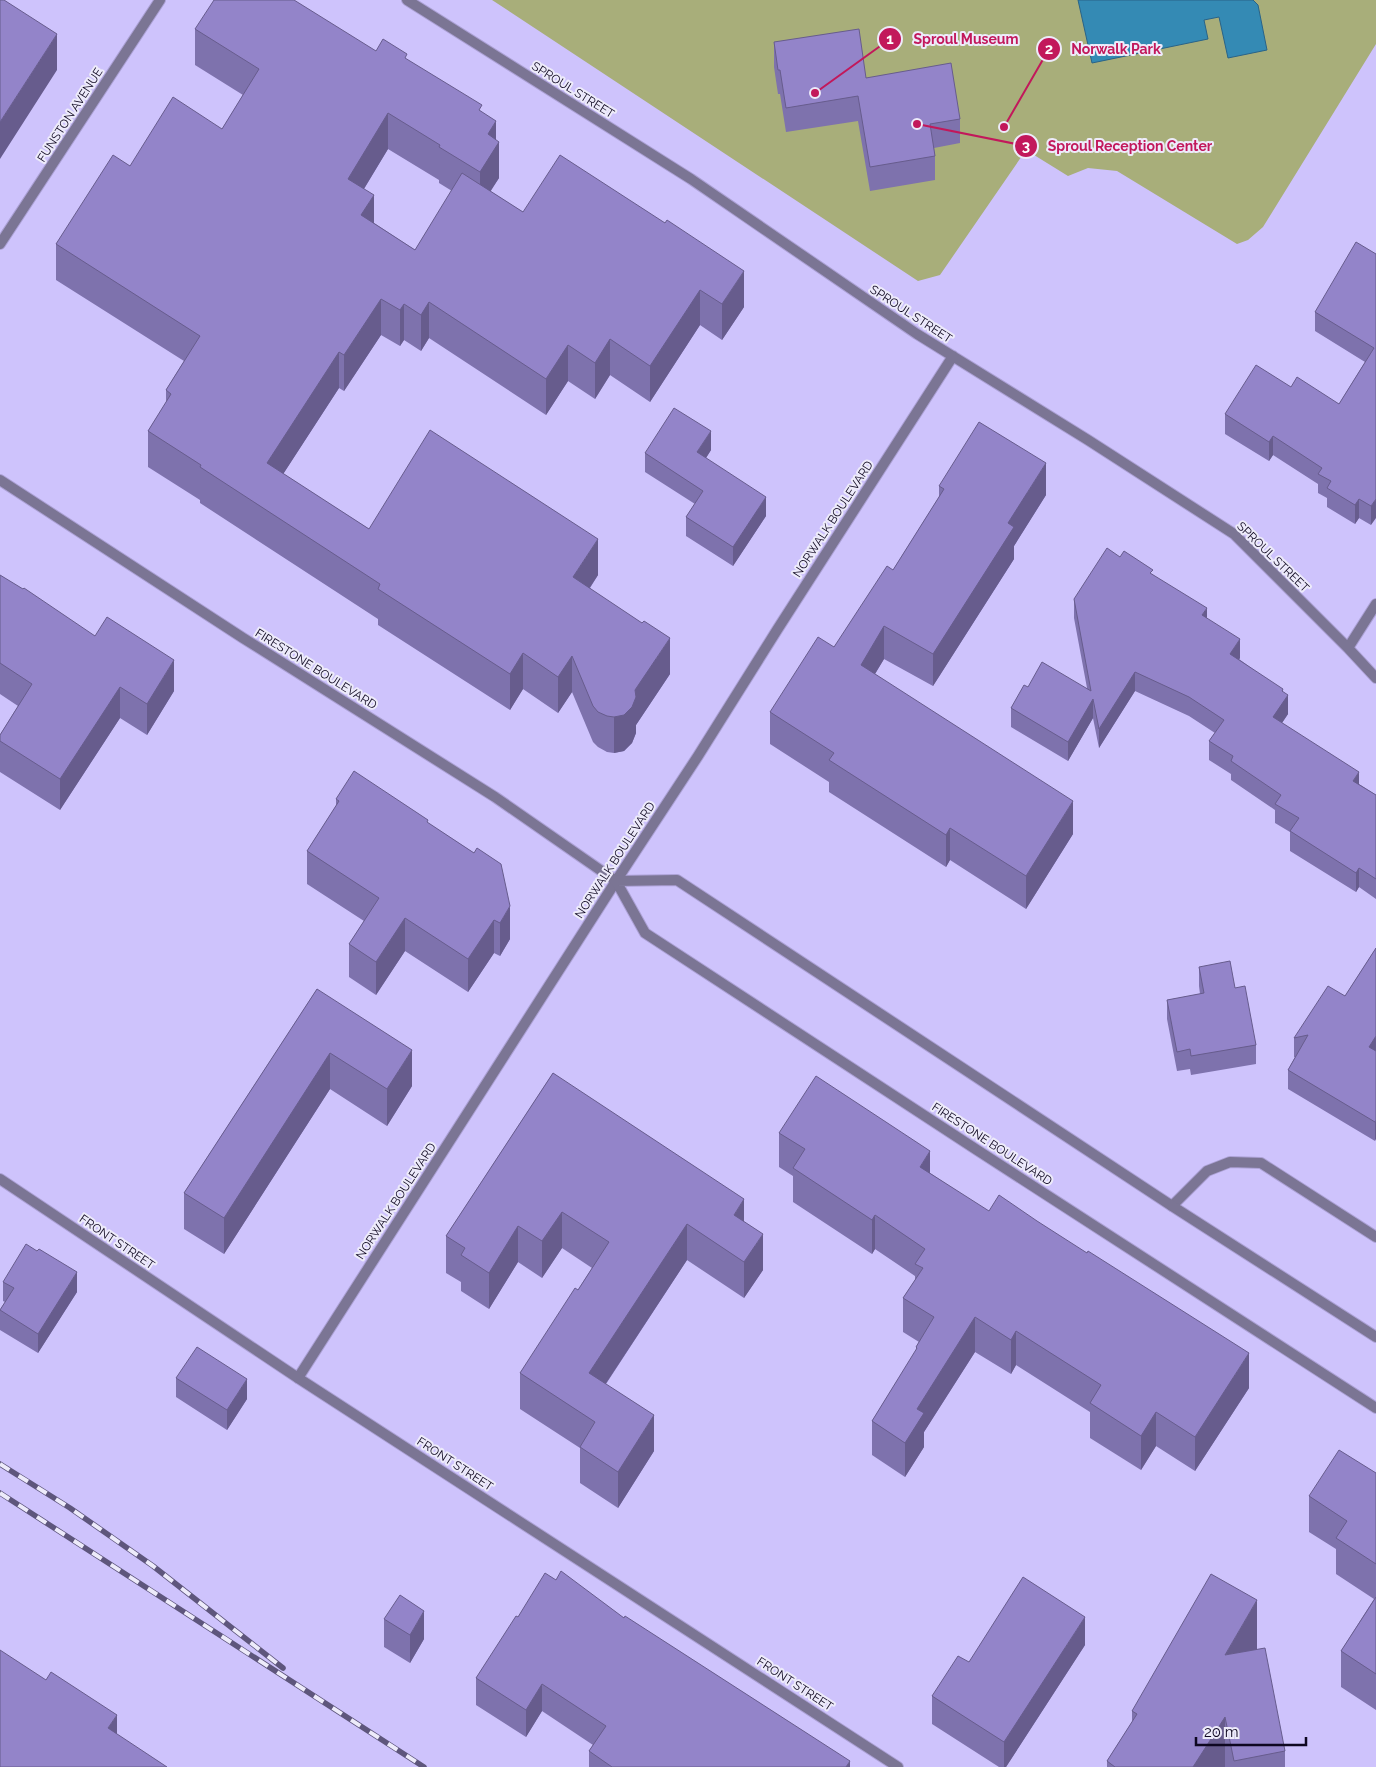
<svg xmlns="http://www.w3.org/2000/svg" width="1376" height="1767" font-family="Raleway,sans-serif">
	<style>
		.green { fill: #a8ae7a }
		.water { fill: #348ab4; stroke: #296388 }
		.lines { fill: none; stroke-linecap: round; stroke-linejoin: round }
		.minor-casing { stroke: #aca1d5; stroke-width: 12 }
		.tertiary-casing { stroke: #aca1d5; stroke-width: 12 }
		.minor { stroke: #7b7594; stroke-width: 10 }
		.tertiary { stroke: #7b7594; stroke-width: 10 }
		.rail-casing { stroke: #5e567c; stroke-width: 5.5 }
		.rail { stroke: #edebfa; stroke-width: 4; stroke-dasharray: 11; stroke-linecap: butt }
		.wall { fill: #7e72ad; fill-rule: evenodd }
		.shaded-wall { fill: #675c8d }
		.building { fill: #9384c9; stroke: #675c8d }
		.labels { text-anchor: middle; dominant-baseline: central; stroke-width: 4; stroke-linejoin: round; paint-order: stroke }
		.street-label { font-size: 12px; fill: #0f0821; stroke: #edebfa }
		.leader { fill: none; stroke: #c2185b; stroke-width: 2 }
		.callout-dot { fill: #c2185b; stroke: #edebfa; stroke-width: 2 }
		.mark-label { font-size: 15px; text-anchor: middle; font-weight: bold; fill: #fff }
		.callout-label { font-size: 14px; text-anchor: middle; font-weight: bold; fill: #c2185b; stroke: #edebfa; stroke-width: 4; stroke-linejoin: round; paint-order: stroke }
	</style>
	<rect width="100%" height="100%" fill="#cec3fc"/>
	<path class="green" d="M 492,0 L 1376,0 L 1376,44 L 1263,227 L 1248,240 L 1237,244 L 1117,171 L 1088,168 L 1068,176 L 1026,150 L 940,275 L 918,281 Z"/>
	<path class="water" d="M 1078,0 L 1253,0 L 1258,5 L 1267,50 L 1228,58 L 1219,17 L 1204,20 L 1208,39 L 1092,63 Z"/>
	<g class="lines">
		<defs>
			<path id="minor" d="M 407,0 L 691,179 L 917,334 L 1088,440 L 1234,534 L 1348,648 L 1376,678
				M 0,244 L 160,0
				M 1348,648 L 1376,604
				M 1172,1206 L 1207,1171 L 1230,1162 L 1261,1163 L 1376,1237
				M 298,1378 L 616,881 L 698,756 L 777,630 L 953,356"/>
			<path id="tertiary" d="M 0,480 L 243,638 L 495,797 L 616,881 L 645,933 L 977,1150 L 1376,1408
				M 616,881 L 677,880 L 1172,1206 L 1376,1337
				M 0,1179 L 298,1378 L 898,1767"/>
		</defs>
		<use href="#minor" class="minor-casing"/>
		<use href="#tertiary" class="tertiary-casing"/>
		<use href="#minor" class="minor"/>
		<use href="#tertiary" class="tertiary"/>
		<defs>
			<path id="rail" d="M 0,1464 L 70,1508 L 153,1566 L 283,1668
				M 0,1493 L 424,1767"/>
		</defs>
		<use href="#rail" class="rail-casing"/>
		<use href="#rail" class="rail"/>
	</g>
	<path class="wall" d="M 195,29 L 376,51 L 407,60 L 482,112 L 496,140 L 499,178 L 490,191 L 523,212 L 744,307 L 722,340 L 700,325 L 650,402 L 610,375 L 595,399 L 568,381 L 546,415 L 429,338 L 421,351 L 404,340 L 400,346 L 381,335 L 344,391 L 339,388 L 283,474 L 369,529 L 598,575 L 590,588 L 670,674 L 636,725 L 636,733 L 632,743 L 624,751 L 614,753 L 607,752 L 598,747 L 593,742 L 572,692 L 558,713 L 523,689 L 510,710 L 378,625 L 378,619 L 200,503 L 200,500 L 148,467 L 148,431 L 166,403 L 166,390 L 184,361 L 56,280 L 56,244 L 130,166 L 222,129 L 243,95 L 195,65 ZM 388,149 L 439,180 L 439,183 L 452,191 L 415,250 L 374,223 L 364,189 Z
		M 774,42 L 866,78 L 960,119 L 960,143 L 934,148 L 935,156 L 935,180 L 870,191 L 858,121 L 786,132 L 780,94 L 778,94 L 774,67 Z
		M 1376,254 L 1371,525 L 1359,518 L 1355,524 L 1327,507 L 1327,498 L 1318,493 L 1318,484 L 1273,455 L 1269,461 L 1225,434 L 1225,414 L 1291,387 L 1339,404 L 1365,362 L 1315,331 L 1315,312 Z
		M 711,450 L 706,458 L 766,516 L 733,566 L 686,536 L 686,517 L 695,504 L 645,472 L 645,453 Z
		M 939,486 L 1046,495 L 1014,546 L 1014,559 L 933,686 L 884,659 L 875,674 L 1073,834 L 1026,909 L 950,860 L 946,867 L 829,792 L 829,782 L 770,744 L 770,712 L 834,647 L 893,570 L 939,497 Z
		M 1120,557 L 1153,575 L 1207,618 L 1240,658 L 1239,659 L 1283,692 L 1288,714 L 1282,723 L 1359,784 L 1376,795 L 1376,899 L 1359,887 L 1356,892 L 1290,851 L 1290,832 L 1275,823 L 1275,810 L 1231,780 L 1231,774 L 1209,760 L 1209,741 L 1215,733 L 1189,716 L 1135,691 L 1099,748 L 1093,718 L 1068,761 L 1011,727 L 1011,708 L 1028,687 L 1087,688 L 1074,618 L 1074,599 Z
		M 0,575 L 174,691 L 147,735 L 120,718 L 60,810 L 0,772 L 0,735 L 18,706 L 0,694 Z
		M 336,799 L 428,823 L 474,853 L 510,939 L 500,956 L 494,953 L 468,992 L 405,951 L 376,995 L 349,977 L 349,944 L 364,921 L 307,884 L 307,851 L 336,806 Z
		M 1376,948 L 1375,1141 L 1288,1089 L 1288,1070 L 1295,1057 L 1294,1057 L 1294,1038 L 1345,996 Z
		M 1199,967 L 1235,988 L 1256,1045 L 1256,1064 L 1191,1075 L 1190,1069 L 1177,1071 L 1167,1019 L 1167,1000 L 1200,994 L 1199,986 Z
		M 317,989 L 412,1086 L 387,1126 L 330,1089 L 224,1254 L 184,1229 L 184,1193 Z
		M 553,1073 L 744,1222 L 763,1270 L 744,1298 L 687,1260 L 606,1384 L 654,1451 L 618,1508 L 580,1483 L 580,1448 L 520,1409 L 520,1373 L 578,1290 L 592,1268 L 562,1248 L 542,1278 L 518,1262 L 489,1309 L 461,1291 L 461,1282 L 446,1273 L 446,1236 Z
		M 779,1133 L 930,1173 L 1249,1388 L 1195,1471 L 1156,1446 L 1141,1470 L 1090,1438 L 1090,1412 L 1016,1365 L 1011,1374 L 975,1352 L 924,1432 L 924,1447 L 905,1477 L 872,1455 L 872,1421 L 916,1351 L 916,1347 L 919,1342 L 903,1332 L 903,1298 L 915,1280 L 915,1276 L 875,1249 L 872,1254 L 793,1202 L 793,1176 L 779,1167 Z
		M 3,1282 L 77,1292 L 38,1353 L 0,1330 L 0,1310 L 5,1302 L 3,1301 Z
		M 176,1378 L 247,1399 L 227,1430 L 176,1397 Z
		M 1376,1473 L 1376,1710 L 1341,1687 L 1341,1651 L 1374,1599 L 1336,1574 L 1336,1549 L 1309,1532 L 1309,1496 Z
		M 556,1580 L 624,1618 L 850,1767 L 589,1767 L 589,1751 L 593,1745 L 542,1711 L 526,1737 L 476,1705 L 476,1678 L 518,1617 Z
		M 384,1619 L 424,1639 L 410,1663 L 384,1647 Z
		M 1085,1645 L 1006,1767 L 999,1767 L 932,1724 L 932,1696 L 969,1662 Z
		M 1257,1650 L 1285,1751 L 1285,1767 L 1107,1767 L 1107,1761 L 1132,1722 L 1132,1711 Z"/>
	<path class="shaded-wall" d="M 57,34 L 57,70 L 0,159 L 0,122 Z
		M 388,113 L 388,149 L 348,215 L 348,179 Z
		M 496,121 L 496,146 L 499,142 L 499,178 L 480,208 L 480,172 L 488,134 Z
		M 374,195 L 374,231 L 361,215 Z
		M 744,271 L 744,307 L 722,340 L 722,304 Z
		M 700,290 L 700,325 L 650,402 L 650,366 Z
		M 381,299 L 381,335 L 344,391 L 344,355 Z
		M 429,302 L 429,338 L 421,351 L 421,315 Z
		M 404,304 L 404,340 L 400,346 L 400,310 Z
		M 610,339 L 610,375 L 595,399 L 595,363 Z
		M 568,345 L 568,381 L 546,415 L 546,379 Z
		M 339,352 L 339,388 L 267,499 L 267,463 Z
		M 711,431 L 711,450 L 697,472 L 697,452 Z
		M 1273,436 L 1273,455 L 1269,461 L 1269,442 Z
		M 1046,463 L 1046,495 L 1014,546 L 1014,559 L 933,686 L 933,654 L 1008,523 Z
		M 766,497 L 766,516 L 733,566 L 733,547 Z
		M 1359,499 L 1359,518 L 1355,524 L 1355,505 Z
		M 1376,499 L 1376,518 L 1371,525 L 1371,506 Z
		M 598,539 L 598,575 L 573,613 L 573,577 Z
		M 1207,608 L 1207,627 L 1202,615 Z
		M 884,626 L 884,659 L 861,697 L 861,665 Z
		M 670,638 L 670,674 L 636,725 L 636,733 L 632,743 L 624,751 L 614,753 L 614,717 L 635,690 Z
		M 1240,639 L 1240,658 L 1230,673 L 1230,654 Z
		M 523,653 L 523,689 L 510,710 L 510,674 Z
		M 572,656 L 572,692 L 558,713 L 558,677 Z
		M 174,660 L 174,691 L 147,735 L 147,704 Z
		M 1135,672 L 1135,691 L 1099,748 L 1099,729 Z
		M 120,687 L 120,718 L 60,810 L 60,779 Z
		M 1283,689 L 1283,702 L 1288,695 L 1288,714 L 1273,736 L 1273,717 L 1282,691 Z
		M 1093,699 L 1093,718 L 1068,761 L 1068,742 Z
		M 1359,772 L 1359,791 L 1353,781 Z
		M 1073,801 L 1073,834 L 1026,909 L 1026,876 Z
		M 950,828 L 950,860 L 946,867 L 946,835 Z
		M 1359,868 L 1359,887 L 1356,892 L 1356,873 Z
		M 510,906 L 510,939 L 500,956 L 500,923 Z
		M 405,918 L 405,951 L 376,995 L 376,962 Z
		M 494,920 L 494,953 L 468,992 L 468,959 Z
		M 1376,1036 L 1376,1055 L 1369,1047 Z
		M 412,1050 L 412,1086 L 387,1126 L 387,1089 Z
		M 330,1053 L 330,1089 L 224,1254 L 224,1218 Z
		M 1376,1120 L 1376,1139 L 1375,1141 L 1375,1122 Z
		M 930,1151 L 930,1185 L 920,1167 Z
		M 744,1199 L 744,1235 L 734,1215 Z
		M 562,1212 L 562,1248 L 542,1278 L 542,1241 Z
		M 875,1215 L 875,1249 L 872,1254 L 872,1220 Z
		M 687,1224 L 687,1260 L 589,1409 L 589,1373 Z
		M 518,1226 L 518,1262 L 489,1309 L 489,1273 Z
		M 763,1234 L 763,1270 L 744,1298 L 744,1262 Z
		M 77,1272 L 77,1292 L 38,1353 L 38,1334 Z
		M 975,1317 L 975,1352 L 924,1432 L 924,1447 L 905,1477 L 905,1443 L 917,1409 Z
		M 1016,1331 L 1016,1365 L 1011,1374 L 1011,1340 Z
		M 1249,1353 L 1249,1388 L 1195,1471 L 1195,1437 Z
		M 247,1379 L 247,1399 L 227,1430 L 227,1410 Z
		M 1156,1412 L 1156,1446 L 1141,1470 L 1141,1436 Z
		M 654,1415 L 654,1451 L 618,1508 L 618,1472 Z
		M 1257,1600 L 1257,1650 L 1225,1655 Z
		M 424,1611 L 424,1639 L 410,1663 L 410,1635 Z
		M 1085,1617 L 1085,1645 L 1006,1767 L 1004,1767 L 1004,1742 Z
		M 542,1684 L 542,1711 L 526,1737 L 526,1710 Z
		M 117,1715 L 117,1739 L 108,1728 Z
		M 1225,1717 L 1225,1767 L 1193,1767 Z
		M 850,1761 L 850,1767 L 846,1767 Z"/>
	<path class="building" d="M 0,0 L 4,0 L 57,34 L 0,122 Z
		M 214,0 L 294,0 L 376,51 L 383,39 L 407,54 L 405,58 L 482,105 L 479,110 L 496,121 L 488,134 L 499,142 L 480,172 L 439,147 L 440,145 L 388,113 L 348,179 L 374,195 L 361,215 L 415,250 L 462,173 L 523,212 L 560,155 L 665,223 L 667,220 L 744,271 L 722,304 L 700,290 L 650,366 L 610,339 L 595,363 L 568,345 L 546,379 L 429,302 L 421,315 L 404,304 L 400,310 L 381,299 L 344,355 L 339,352 L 267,463 L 369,529 L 430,430 L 598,539 L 573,577 L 642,623 L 644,621 L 670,638 L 635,690 L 636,697 L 632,707 L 624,715 L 614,717 L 607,716 L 598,712 L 593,706 L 572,656 L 558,677 L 523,653 L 510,674 L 378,589 L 380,584 L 200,467 L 201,465 L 148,431 L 171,394 L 166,390 L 200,336 L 56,244 L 113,155 L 130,166 L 173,97 L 222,129 L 259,69 L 195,29 Z
		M 859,29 L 866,78 L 951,63 L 960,119 L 930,124 L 935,156 L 870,167 L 858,96 L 786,108 L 780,70 L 778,70 L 774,42 Z
		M 1356,242 L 1376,254 L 1376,499 L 1371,506 L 1359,499 L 1355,505 L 1327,488 L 1331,481 L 1318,474 L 1322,468 L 1273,436 L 1269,442 L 1225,414 L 1256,365 L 1291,387 L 1297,377 L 1339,404 L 1374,348 L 1315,312 Z
		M 674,408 L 711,431 L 697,452 L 766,497 L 733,547 L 686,517 L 703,491 L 645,453 Z
		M 979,422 L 1046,463 L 1008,523 L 1014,527 L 933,654 L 884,626 L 861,665 L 1073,801 L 1026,876 L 950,828 L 946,835 L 829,760 L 834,753 L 770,712 L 818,637 L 834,647 L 887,566 L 893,570 L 944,489 L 939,486 Z
		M 1107,548 L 1120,557 L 1124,551 L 1153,570 L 1150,573 L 1207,608 L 1202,615 L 1240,639 L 1230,654 L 1283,689 L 1282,691 L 1288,695 L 1273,717 L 1359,772 L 1353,781 L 1376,795 L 1376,879 L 1359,868 L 1356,873 L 1290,831 L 1299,818 L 1275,804 L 1281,795 L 1231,761 L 1233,756 L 1209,741 L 1224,720 L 1189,697 L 1135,672 L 1099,729 L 1093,699 L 1068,742 L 1011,708 L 1024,685 L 1028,687 L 1042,662 L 1091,691 L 1074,599 Z
		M 0,575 L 23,589 L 24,588 L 95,636 L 107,617 L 174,660 L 147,704 L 120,687 L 60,779 L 0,741 L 0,735 L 32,684 L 0,663 Z
		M 354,771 L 428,820 L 427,822 L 474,853 L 477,848 L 501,864 L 510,906 L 500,923 L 494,920 L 468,959 L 405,918 L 376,962 L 349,944 L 379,898 L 307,851 L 339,801 L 336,799 Z
		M 1376,948 L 1376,1036 L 1369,1047 L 1376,1051 L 1376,1120 L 1375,1122 L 1288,1070 L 1308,1035 L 1294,1038 L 1328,986 L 1345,996 Z
		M 1230,961 L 1235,988 L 1245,986 L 1256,1045 L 1191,1056 L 1190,1049 L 1177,1052 L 1167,1000 L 1204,993 L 1199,967 Z
		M 317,989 L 412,1050 L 387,1089 L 330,1053 L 224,1218 L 184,1193 Z
		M 553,1073 L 744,1199 L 734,1215 L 763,1234 L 744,1262 L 687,1224 L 589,1373 L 654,1415 L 618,1472 L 580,1447 L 595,1422 L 520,1373 L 575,1288 L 578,1290 L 609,1242 L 562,1212 L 542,1241 L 518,1226 L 489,1273 L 461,1255 L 465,1248 L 446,1236 Z
		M 816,1076 L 930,1151 L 920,1167 L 989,1211 L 999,1195 L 1037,1221 L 1087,1253 L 1088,1251 L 1249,1353 L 1195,1437 L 1156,1412 L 1141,1436 L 1090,1403 L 1101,1385 L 1016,1331 L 1011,1340 L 975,1317 L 917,1409 L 924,1413 L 905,1443 L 872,1421 L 917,1348 L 916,1347 L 934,1317 L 903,1298 L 923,1268 L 915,1264 L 925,1249 L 875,1215 L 872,1220 L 793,1168 L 805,1149 L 779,1133 Z
		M 26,1244 L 37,1251 L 39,1249 L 77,1272 L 38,1334 L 0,1310 L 14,1288 L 3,1282 Z
		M 197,1347 L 247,1379 L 227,1410 L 176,1378 Z
		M 1339,1450 L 1376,1473 L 1376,1564 L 1336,1538 L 1347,1521 L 1309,1496 Z
		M 561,1571 L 624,1618 L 625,1616 L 850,1761 L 846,1767 L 612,1767 L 589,1751 L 606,1726 L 542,1684 L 526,1710 L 476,1678 L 516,1616 L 518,1617 L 545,1573 L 556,1580 Z
		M 1211,1574 L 1257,1600 L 1225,1655 L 1265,1648 L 1285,1751 L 1234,1761 L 1225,1717 L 1193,1767 L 1115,1767 L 1107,1761 L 1137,1714 L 1132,1711 Z
		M 1023,1577 L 1085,1617 L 1004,1742 L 932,1696 L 958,1656 L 969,1662 Z
		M 400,1595 L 424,1611 L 410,1635 L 384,1619 Z
		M 1376,1597 L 1376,1674 L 1341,1651 Z
		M 0,1650 L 46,1680 L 51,1672 L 117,1715 L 108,1728 L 167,1767 L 0,1767 Z"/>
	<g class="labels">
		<g class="street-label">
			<text transform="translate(573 90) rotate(32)">SPROUL STREET</text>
			<text transform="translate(70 115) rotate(-57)">FUNSTON AVENUE</text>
			<text transform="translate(911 314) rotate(33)">SPROUL STREET</text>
			<text transform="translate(833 519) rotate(-57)">NORWALK BOULEVARD</text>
			<text transform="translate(1273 557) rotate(44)">SPROUL STREET</text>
			<text transform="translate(316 669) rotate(32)">FIRESTONE BOULEVARD</text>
			<text transform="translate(615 860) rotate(-57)">NORWALK BOULEVARD</text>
			<text transform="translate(992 1144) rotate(33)">FIRESTONE BOULEVARD</text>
			<text transform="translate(396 1201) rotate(-57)">NORWALK BOULEVARD</text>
			<text transform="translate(117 1242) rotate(34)">FRONT STREET</text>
			<text transform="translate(455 1464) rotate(33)">FRONT STREET</text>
			<text transform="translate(795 1684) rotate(33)">FRONT STREET</text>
		</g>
	</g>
	<path class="leader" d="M815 93L890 39M1004 127L1049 49M917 124L1026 146"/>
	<g class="callout-dot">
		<circle cx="815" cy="93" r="5"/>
		<circle cx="1004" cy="127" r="5"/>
		<circle cx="917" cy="124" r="5"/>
		<circle cx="890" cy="39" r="12"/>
		<circle cx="1049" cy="49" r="12"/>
		<circle cx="1026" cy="146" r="12"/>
	</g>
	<g class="mark-label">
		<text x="890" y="44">1</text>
		<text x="1049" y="54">2</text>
		<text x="1026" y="151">3</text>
	</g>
	<g class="callout-label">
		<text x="966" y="44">Sproul Museum</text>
		<text x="1116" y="54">Norwalk Park</text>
		<text x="1130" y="151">Sproul Reception Center</text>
	</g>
	<path d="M1196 1737v8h110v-8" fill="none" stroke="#0f0821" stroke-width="2.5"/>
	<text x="1204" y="1737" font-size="15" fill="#0f0821" stroke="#edebfa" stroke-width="4" paint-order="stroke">20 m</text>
</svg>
